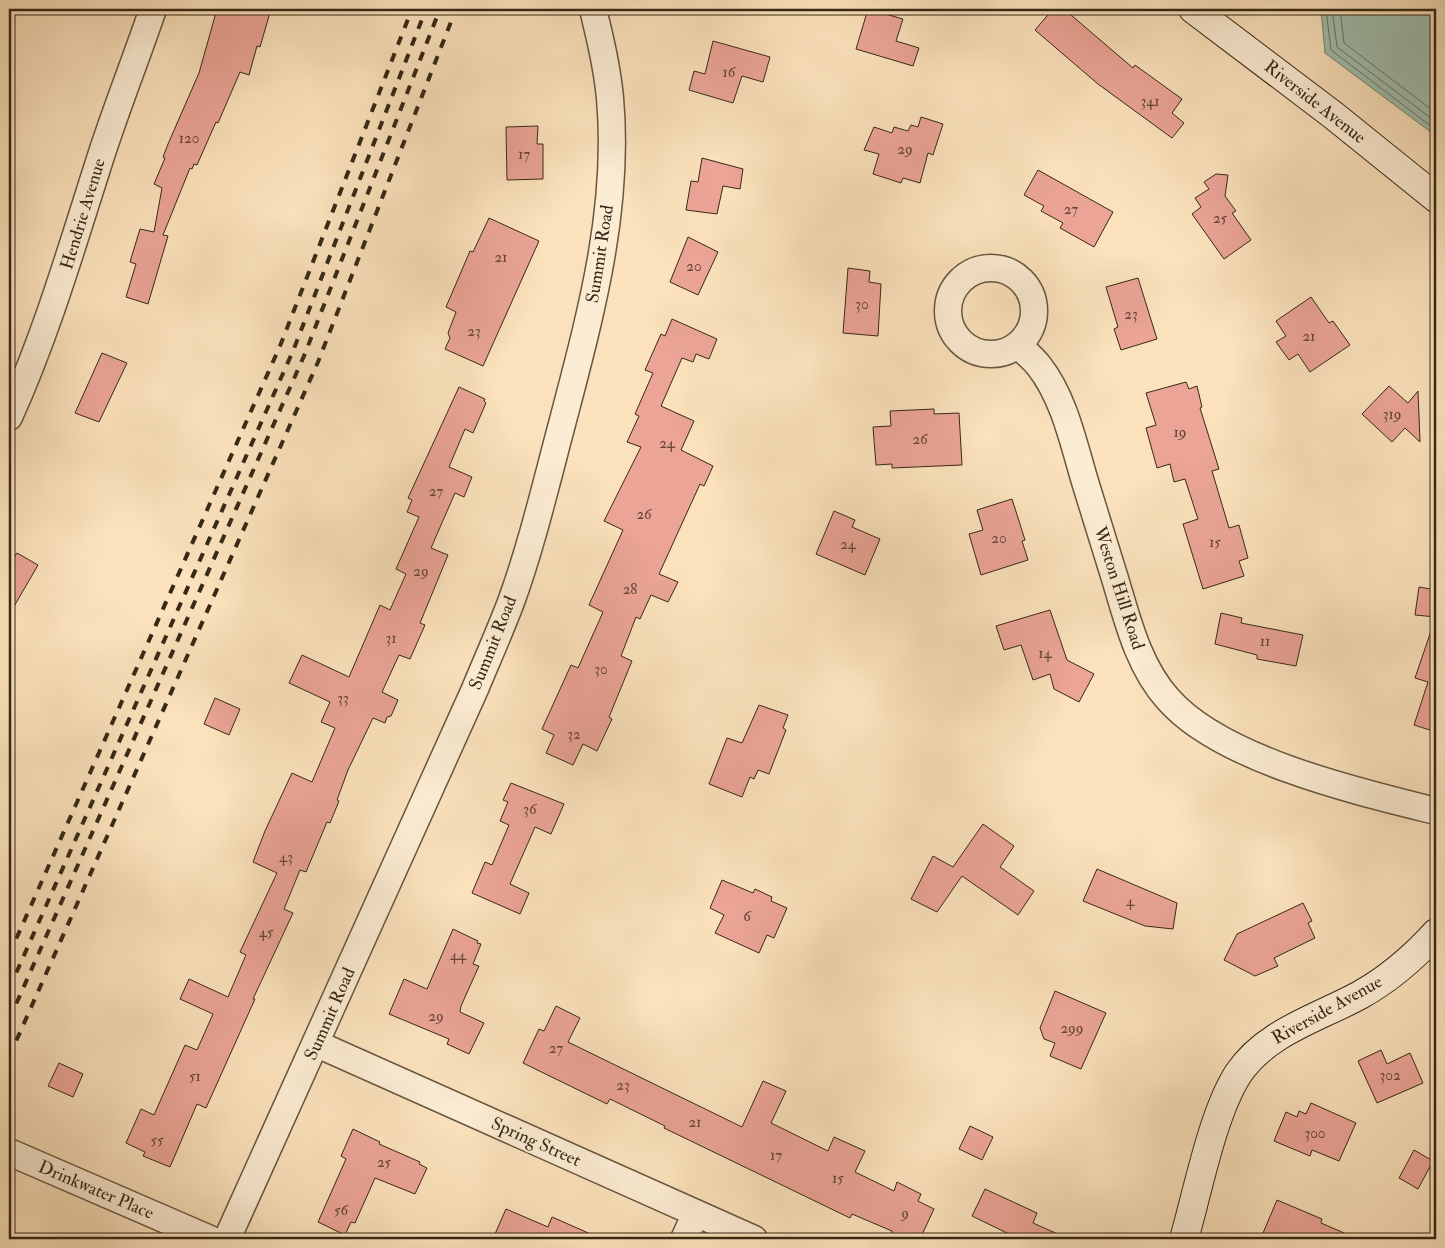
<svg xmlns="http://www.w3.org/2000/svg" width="1445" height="1248" font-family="'IM FELL Double Pica',serif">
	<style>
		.water { fill: #9fbeae; stroke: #758271 }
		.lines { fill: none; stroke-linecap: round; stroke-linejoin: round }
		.shore { stroke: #6a7362; stroke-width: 1 }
		.building { fill: #eba496; stroke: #362816 }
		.street-casing { stroke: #675640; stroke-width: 29 }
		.secondary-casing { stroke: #362816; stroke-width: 30 }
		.street { stroke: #fcecd3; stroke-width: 26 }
		.secondary { stroke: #fcecd3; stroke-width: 28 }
		.rail { stroke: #362816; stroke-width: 4; stroke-dasharray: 9 9; stroke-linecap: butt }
		.labels { text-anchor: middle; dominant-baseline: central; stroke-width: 4; stroke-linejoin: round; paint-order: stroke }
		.number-label { font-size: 15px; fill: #634736 }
		.street-label { font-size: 18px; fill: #362816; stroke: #fcecd3 }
	</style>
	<rect width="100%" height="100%" fill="#fbe2bc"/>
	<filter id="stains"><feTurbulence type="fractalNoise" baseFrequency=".004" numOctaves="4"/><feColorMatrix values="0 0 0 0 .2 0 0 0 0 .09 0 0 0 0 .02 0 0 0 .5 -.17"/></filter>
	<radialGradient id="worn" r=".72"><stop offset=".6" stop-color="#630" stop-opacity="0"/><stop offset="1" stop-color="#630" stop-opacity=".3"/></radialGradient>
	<path class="water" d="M 1321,9 L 1436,9 L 1436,136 L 1325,53 Z"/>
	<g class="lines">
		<path class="shore" d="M 1326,9 L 1331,50 L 1436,130
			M 1332,9 L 1337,47 L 1436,122
			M 1340,9 L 1344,43 L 1436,113"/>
	</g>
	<path class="building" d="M 217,9 L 271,9 L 260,47 L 257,46 L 249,75 L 240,72 L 218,123 L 216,122 L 197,165 L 194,164 L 192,169 L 190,168 L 163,235 L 168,236 L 148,304 L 126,297 L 136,264 L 130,262 L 140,229 L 154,232 L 162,188 L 154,184 L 165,158 L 163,157 L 168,144 L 199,73 Z
		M 868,9 L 903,19 L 896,41 L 919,48 L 913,66 L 856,49 Z
		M 1053,9 L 1064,9 L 1133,68 L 1135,65 L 1182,99 L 1172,113 L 1184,123 L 1172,138 L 1098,84 L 1035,30 Z
		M 713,41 L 770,57 L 763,82 L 742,76 L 733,103 L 689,90 L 694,71 L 705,74 Z
		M 921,117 L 943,124 L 933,155 L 928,153 L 920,183 L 903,178 L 901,183 L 873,174 L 879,154 L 864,150 L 874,127 L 892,133 L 894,127 L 908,131 L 911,125 L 918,127 Z
		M 538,126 L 537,144 L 543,144 L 543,179 L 507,180 L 506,127 Z
		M 702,158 L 743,169 L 740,189 L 723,186 L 717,214 L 686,210 L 691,181 L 698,182 Z
		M 1038,170 L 1113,212 L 1094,247 L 1060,228 L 1063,223 L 1041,211 L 1044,206 L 1024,195 Z
		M 1216,174 L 1228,175 L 1225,196 L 1236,211 L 1232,213 L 1251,240 L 1224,259 L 1192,214 L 1201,207 L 1195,198 L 1209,189 L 1204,182 Z
		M 489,218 L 539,241 L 483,366 L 445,349 L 450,338 L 448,333 L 456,312 L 446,307 L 470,251 L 473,252 Z
		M 688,237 L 718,252 L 698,295 L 670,282 Z
		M 848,268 L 870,271 L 869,282 L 881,284 L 878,336 L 843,333 Z
		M 1138,278 L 1157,339 L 1121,350 L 1114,329 L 1118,327 L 1106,287 Z
		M 1311,297 L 1329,323 L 1333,321 L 1350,345 L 1310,372 L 1298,354 L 1289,360 L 1276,342 L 1286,336 L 1276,321 Z
		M 672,319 L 717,339 L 709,359 L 696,354 L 693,362 L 682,358 L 661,406 L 694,421 L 681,450 L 713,466 L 704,486 L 700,484 L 659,574 L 678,582 L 668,602 L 651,595 L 640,619 L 636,617 L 621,656 L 632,661 L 609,717 L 612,719 L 597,751 L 583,744 L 573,765 L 546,753 L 554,735 L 542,729 L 571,665 L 578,668 L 603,612 L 589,605 L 623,530 L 604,521 L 641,447 L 627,442 L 639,416 L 635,414 L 653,373 L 645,370 L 661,334 L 665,336 Z
		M 102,353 L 127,363 L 99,422 L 75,413 Z
		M 1186,382 L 1189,389 L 1197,386 L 1202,407 L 1200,408 L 1219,469 L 1212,471 L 1229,528 L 1239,525 L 1248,558 L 1239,561 L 1244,576 L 1203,589 L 1183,524 L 1198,519 L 1185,479 L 1174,482 L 1170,464 L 1157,468 L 1146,428 L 1156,425 L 1146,393 Z
		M 1389,386 L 1408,403 L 1418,391 L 1420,442 L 1405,428 L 1392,442 L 1362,414 Z
		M 459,387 L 485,399 L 484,401 L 486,403 L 473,433 L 465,429 L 449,467 L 472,477 L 464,497 L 455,493 L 431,548 L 448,555 L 420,623 L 425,625 L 410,659 L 399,655 L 382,692 L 398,700 L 391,716 L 387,717 L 385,723 L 373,718 L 348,770 L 337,800 L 339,801 L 330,823 L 327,822 L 306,872 L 300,870 L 284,909 L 293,913 L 253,999 L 255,999 L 206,1108 L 197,1104 L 170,1167 L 143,1156 L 145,1152 L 126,1143 L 141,1109 L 154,1115 L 185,1045 L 197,1050 L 213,1014 L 180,999 L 189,979 L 228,997 L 246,955 L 240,952 L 277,873 L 253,862 L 265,831 L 292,773 L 312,782 L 335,728 L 321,722 L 330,702 L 289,683 L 302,655 L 349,677 L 380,605 L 390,610 L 406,574 L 396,569 L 419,517 L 407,512 L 412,500 L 408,498 Z
		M 934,409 L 934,414 L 959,413 L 962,465 L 892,468 L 892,464 L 876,465 L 873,427 L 891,426 L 890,411 Z
		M 1012,499 L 1025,540 L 1022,541 L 1028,560 L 981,575 L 969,534 L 983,530 L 977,510 Z
		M 834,511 L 855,520 L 852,527 L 880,539 L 865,575 L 816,554 Z
		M 17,553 L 38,565 L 9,615 L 9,566 Z
		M 1419,587 L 1436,590 L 1436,617 L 1415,615 Z
		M 1050,610 L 1067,660 L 1094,674 L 1079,702 L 1054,689 L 1050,674 L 1033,680 L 1021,645 L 1004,650 L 996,626 Z
		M 1221,613 L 1242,618 L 1241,623 L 1303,635 L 1296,666 L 1257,659 L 1257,655 L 1215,644 Z
		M 1433,625 L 1436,625 L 1436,732 L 1414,725 L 1428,682 L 1415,678 Z
		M 215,698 L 240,709 L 229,735 L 204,724 Z
		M 759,705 L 788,715 L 783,728 L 786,730 L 769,774 L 758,770 L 754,779 L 750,777 L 742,797 L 709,784 L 727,738 L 742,743 Z
		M 511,783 L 564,804 L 551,834 L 535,827 L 510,884 L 529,893 L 520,914 L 472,893 L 485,862 L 492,865 L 509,825 L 500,821 L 508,802 L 503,800 Z
		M 983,824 L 1014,846 L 1000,867 L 1034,891 L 1018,915 L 962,876 L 937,912 L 911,899 L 933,856 L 953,867 Z
		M 1097,869 L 1177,903 L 1173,929 L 1145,926 L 1083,901 Z
		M 722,880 L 753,893 L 755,889 L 772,897 L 771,901 L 787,908 L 774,938 L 767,935 L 759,953 L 715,933 L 724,915 L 710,908 Z
		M 1303,903 L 1312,921 L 1308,923 L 1315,938 L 1274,958 L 1278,966 L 1255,976 L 1224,960 L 1237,934 Z
		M 453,929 L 478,941 L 477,943 L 481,944 L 473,964 L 479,966 L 461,1006 L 460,1012 L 484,1023 L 469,1054 L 447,1044 L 449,1039 L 389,1014 L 404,979 L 427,989 Z
		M 1055,991 L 1106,1013 L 1081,1069 L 1050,1056 L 1055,1043 L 1044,1039 L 1040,1028 Z
		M 556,1006 L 580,1018 L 568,1042 L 742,1127 L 763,1081 L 786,1091 L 771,1123 L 828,1151 L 834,1137 L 865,1151 L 855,1172 L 894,1191 L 897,1182 L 921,1194 L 918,1201 L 934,1209 L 920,1239 L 903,1239 L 891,1235 L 892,1231 L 852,1214 L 850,1218 L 664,1128 L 665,1126 L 610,1099 L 607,1104 L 523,1063 L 539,1029 L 544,1031 Z
		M 1381,1050 L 1387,1064 L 1410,1053 L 1423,1083 L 1377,1103 L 1358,1061 Z
		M 59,1063 L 83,1074 L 73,1097 L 48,1086 Z
		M 1311,1103 L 1356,1123 L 1339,1161 L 1312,1150 L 1310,1156 L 1274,1141 L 1286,1112 L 1297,1117 L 1299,1111 L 1306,1114 Z
		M 970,1126 L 993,1137 L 982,1160 L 959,1149 Z
		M 353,1129 L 380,1142 L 379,1144 L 420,1162 L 419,1164 L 427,1168 L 415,1194 L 375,1178 L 355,1223 L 351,1222 L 345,1235 L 318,1222 L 346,1159 L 341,1156 Z
		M 1414,1150 L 1433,1161 L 1418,1189 L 1399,1178 Z
		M 985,1189 L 1037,1213 L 1033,1223 L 1069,1239 L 1007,1239 L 1009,1234 L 972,1216 Z
		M 1277,1200 L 1322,1219 L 1321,1223 L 1358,1239 L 1276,1239 L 1263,1233 Z
		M 506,1209 L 548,1227 L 552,1217 L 602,1239 L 507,1239 L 495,1234 Z"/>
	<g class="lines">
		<defs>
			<path id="street" d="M948 311a43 43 0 1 1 86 0a43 43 0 1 1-86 0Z
				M 1018,345 C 1025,352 1033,358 1039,366 C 1065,399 1074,446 1086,485 C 1096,517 1106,550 1116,582 C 1128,622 1139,667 1168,699 C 1221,760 1359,792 1436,811
				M 9,417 C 47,333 72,246 100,159 C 116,109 136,59 153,9
				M 317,1044 L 754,1239
				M 9,1152 L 210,1239
				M 227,1239 L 475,689 C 487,660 500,631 511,602 C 532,544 546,484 562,424 C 590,317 620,210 610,98 C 607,67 600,38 593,9
				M 684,1239 L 696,1213"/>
			<path id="secondary" d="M 1193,9 L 1333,115 L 1436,198
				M 1184,1239 C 1198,1191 1212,1115 1238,1074 C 1266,1032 1318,1018 1360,995 C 1389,979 1414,957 1436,933"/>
		</defs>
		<use href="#street" class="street-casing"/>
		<use href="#secondary" class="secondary-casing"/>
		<use href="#street" class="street"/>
		<use href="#secondary" class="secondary"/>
		<path class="rail" d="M 9,955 L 280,346 L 412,9
			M 9,989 L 293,351 L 426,9
			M 9,1020 L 304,356 L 440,9
			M 9,1057 L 318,362 L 456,9"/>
	</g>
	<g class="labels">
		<g class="number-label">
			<text x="729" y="72">16</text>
			<text x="1150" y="101">341</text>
			<text x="189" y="138">120</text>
			<text x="905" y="149">29</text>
			<text x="524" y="154">17</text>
			<text x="1071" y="209">27</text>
			<text x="1220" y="218">25</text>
			<text x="501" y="257">21</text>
			<text x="694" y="266">20</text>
			<text x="862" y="304">30</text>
			<text x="1131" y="314">23</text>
			<text x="474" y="331">23</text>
			<text x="1309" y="336">21</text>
			<text x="1392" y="414">319</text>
			<text x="1180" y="432">19</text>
			<text x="920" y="439">26</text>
			<text x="667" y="443">24</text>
			<text x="436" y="491">27</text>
			<text x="644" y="514">26</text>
			<text x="999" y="538">20</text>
			<text x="1215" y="542">15</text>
			<text x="848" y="544">24</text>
			<text x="421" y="571">29</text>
			<text x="630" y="589">28</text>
			<text x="391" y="638">31</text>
			<text x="1265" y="641">11</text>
			<text x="1045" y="653">14</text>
			<text x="601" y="669">30</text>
			<text x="343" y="698">33</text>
			<text x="574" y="734">32</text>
			<text x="530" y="809">36</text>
			<text x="286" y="857">43</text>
			<text x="1130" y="901">4</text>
			<text x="747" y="916">6</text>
			<text x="266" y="932">45</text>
			<text x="458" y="955">44</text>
			<text x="436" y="1016">29</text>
			<text x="1072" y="1028">299</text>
			<text x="556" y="1048">27</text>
			<text x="1390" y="1075">302</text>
			<text x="195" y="1076">51</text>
			<text x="623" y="1085">23</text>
			<text x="695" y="1122">21</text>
			<text x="1315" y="1133">300</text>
			<text x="157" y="1140">55</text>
			<text x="776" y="1155">17</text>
			<text x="384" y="1162">25</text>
			<text x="838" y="1178">15</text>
			<text x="341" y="1210">56</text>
			<text x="905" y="1213">9</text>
		</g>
		<g class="street-label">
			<text transform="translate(1315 102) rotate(38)">Riverside Avenue</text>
			<text transform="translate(83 214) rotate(-73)">Hendrie Avenue</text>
			<text transform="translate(600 254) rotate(-81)">Summit Road</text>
			<text transform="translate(1119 588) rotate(72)">Weston Hill Road</text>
			<text transform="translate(493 643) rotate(-68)">Summit Road</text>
			<text transform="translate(1327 1010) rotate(-29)">Riverside Avenue</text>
			<text transform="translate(330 1014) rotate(-66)">Summit Road</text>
			<text transform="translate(536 1142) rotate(24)">Spring Street</text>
			<text transform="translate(96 1190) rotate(23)">Drinkwater Place</text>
		</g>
	</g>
	<rect width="1445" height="1248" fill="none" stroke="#fbe2bc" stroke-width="30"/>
	<rect x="10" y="10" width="1425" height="1228" fill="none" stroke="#362816" stroke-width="2.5"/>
	<rect x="15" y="15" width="1415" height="1218" fill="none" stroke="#362816"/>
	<rect width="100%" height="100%" filter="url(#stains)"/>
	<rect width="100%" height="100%" fill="url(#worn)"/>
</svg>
